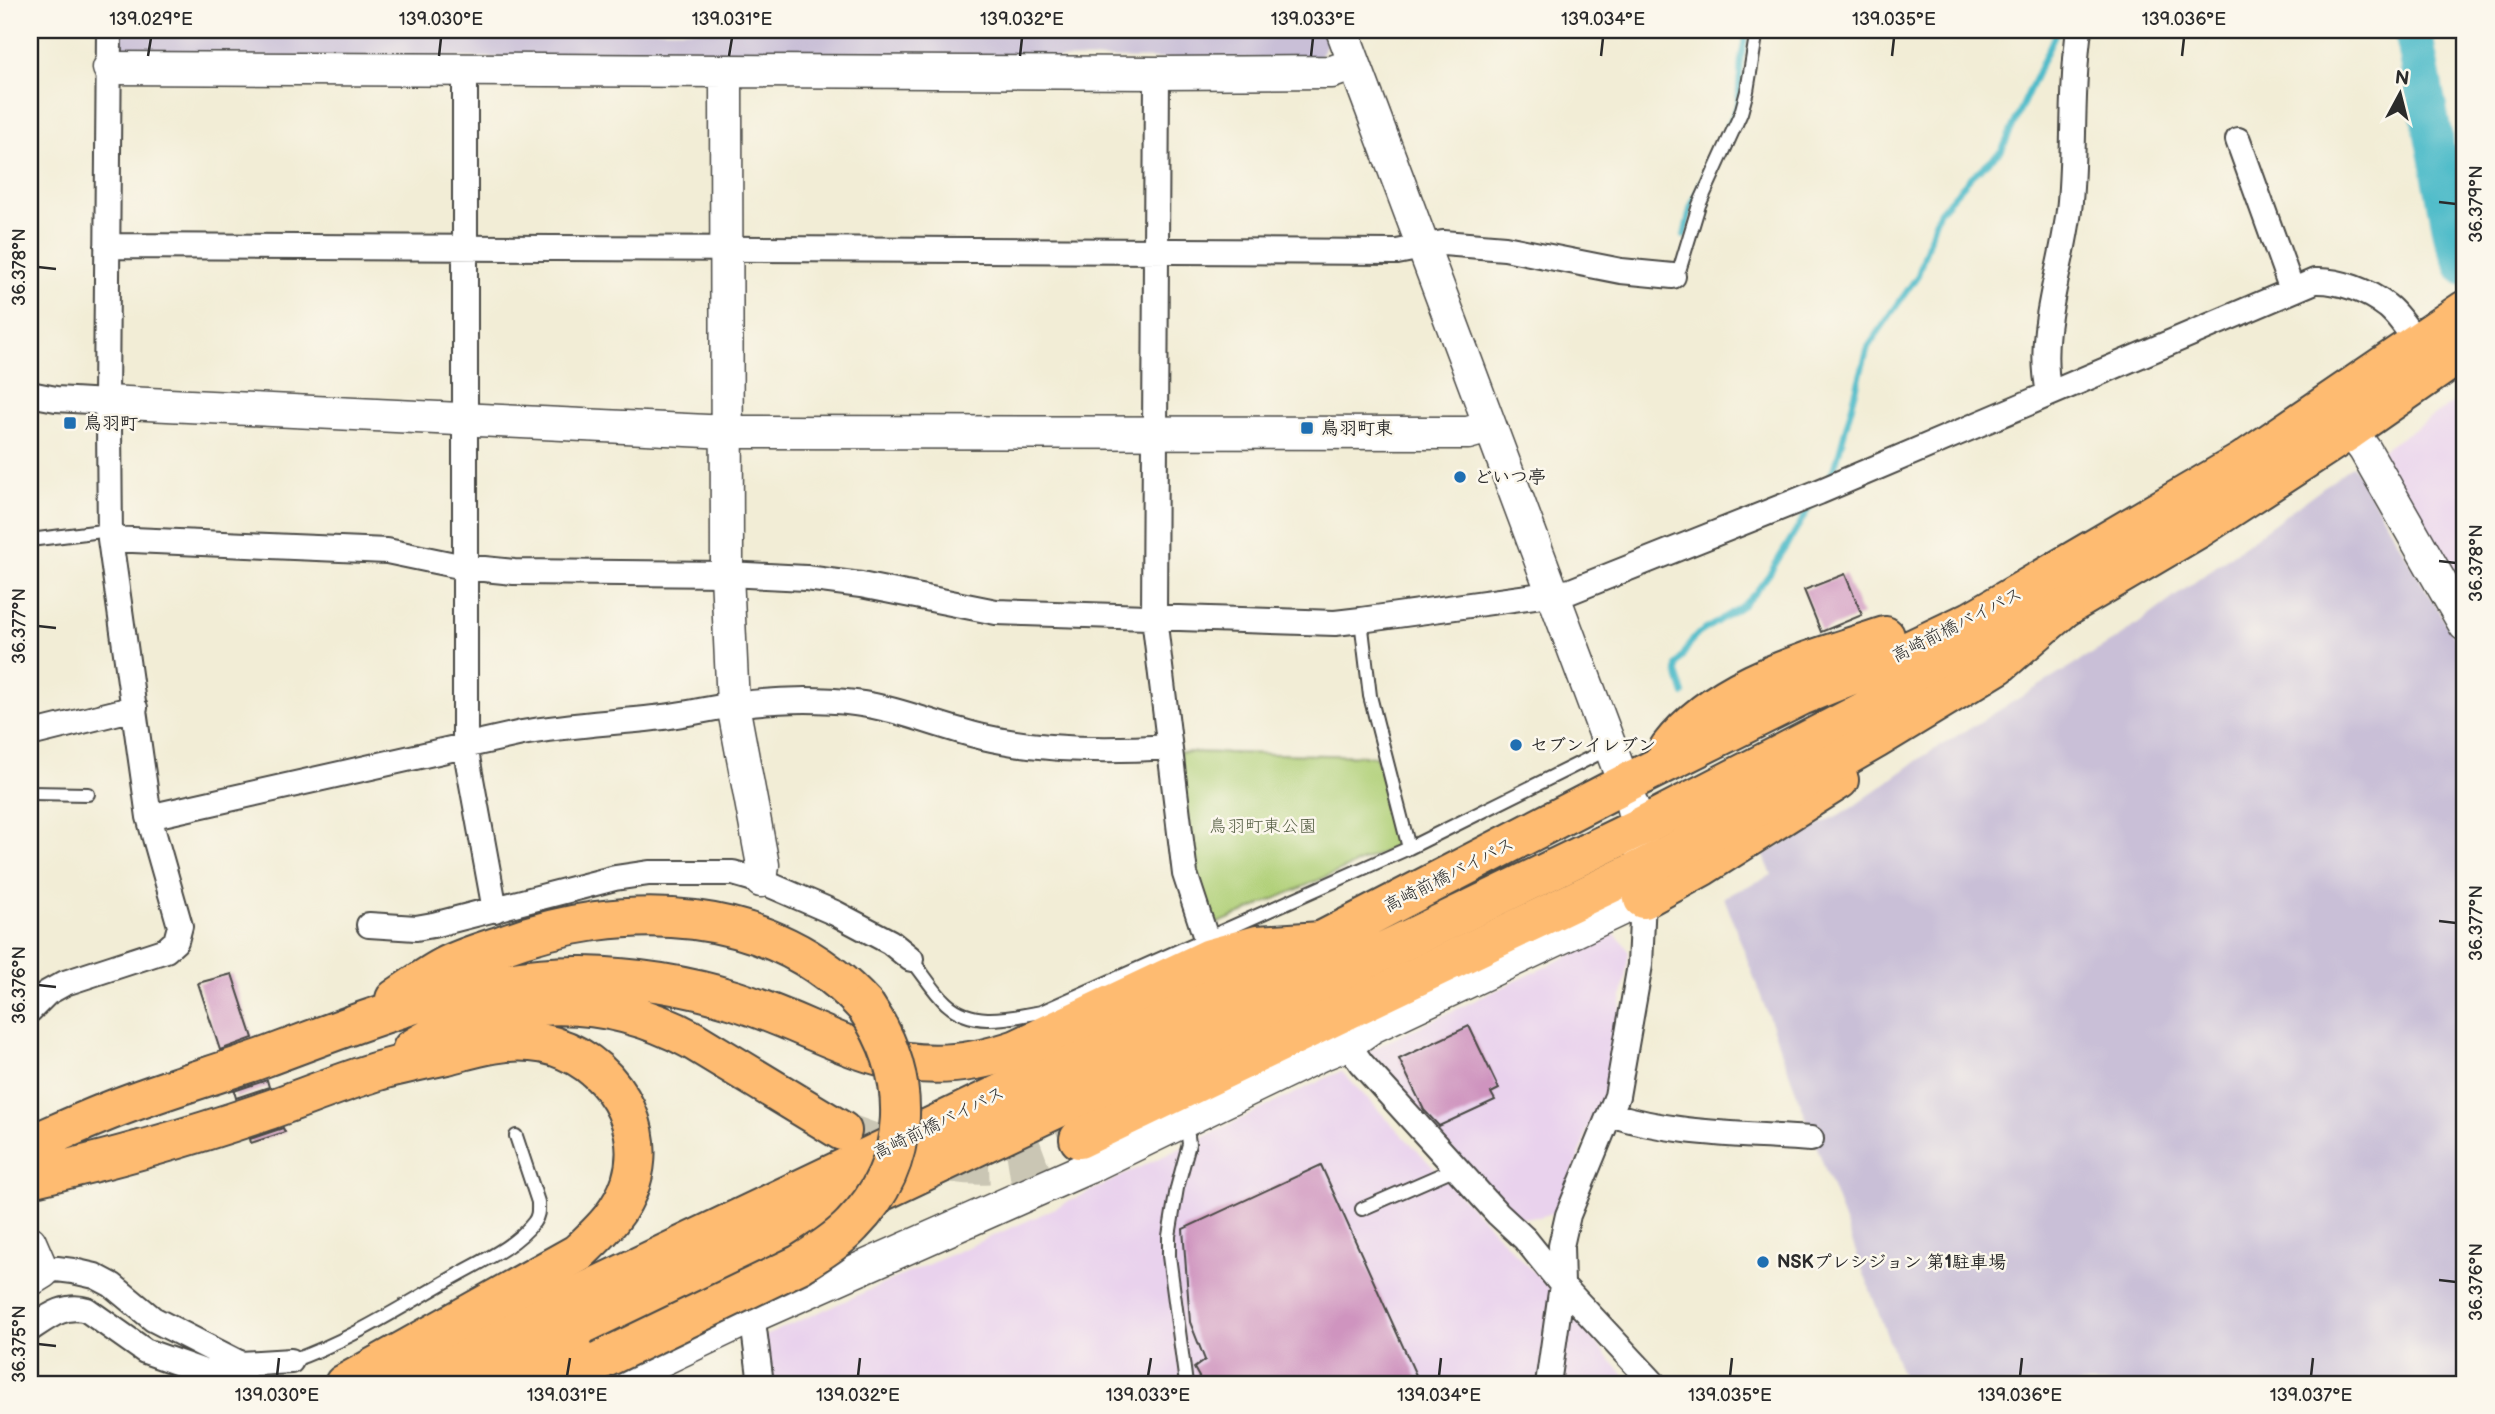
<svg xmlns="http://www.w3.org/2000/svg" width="2495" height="1414" font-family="'Balsamiq Sans','Klee One',sans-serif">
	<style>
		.built { fill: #e9d2ed }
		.industrial { fill: #c9bfd7 }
		.green { fill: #afcf76; stroke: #6d7d50; stroke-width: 2 }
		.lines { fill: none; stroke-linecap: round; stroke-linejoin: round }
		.stream { stroke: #4ebbc9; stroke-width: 6 }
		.river { stroke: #4ebbc9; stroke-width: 38 }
		.building { fill: #cf94bf }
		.motorway-tunnel { stroke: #cac6b4; stroke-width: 38; stroke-dasharray: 38 19; stroke-linecap: butt }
		.service-casing { stroke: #494845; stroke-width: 16 }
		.minor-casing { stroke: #494845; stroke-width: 28 }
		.tertiary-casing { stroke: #494845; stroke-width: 35 }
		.trunk-casing { stroke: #494845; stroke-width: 42 }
		.motorway-casing { stroke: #494845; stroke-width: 42 }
		.service { stroke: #fff; stroke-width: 12 }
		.minor { stroke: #fff; stroke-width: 24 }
		.tertiary { stroke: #fff; stroke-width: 32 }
		.trunk { stroke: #febb71; stroke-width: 38 }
		.motorway { stroke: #febb71; stroke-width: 38 }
		.motorway-bridge-casing { stroke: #494845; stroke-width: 42; stroke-linecap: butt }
		.motorway-bridge { stroke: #febb71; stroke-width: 38 }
		.ticks { fill: none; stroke: #2b2b2b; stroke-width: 2.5 }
		.poi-dot { fill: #1f6fb2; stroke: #fbf7ec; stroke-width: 2.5 }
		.labels { text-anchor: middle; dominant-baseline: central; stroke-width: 5; stroke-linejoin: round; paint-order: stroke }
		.poi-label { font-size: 18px; font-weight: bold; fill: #2b2b2b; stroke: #fbf7ec; text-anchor: start }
		.street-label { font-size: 18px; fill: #2b2b2b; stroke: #fbf7ec }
		.park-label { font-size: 18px; fill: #535c42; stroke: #fbf7ec }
		.neatline { fill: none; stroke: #2b2b2b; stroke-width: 2.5 }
		.ticks-label { font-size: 18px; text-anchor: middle; fill: #2b2b2b }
	</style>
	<rect width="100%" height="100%" fill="#fbf7ec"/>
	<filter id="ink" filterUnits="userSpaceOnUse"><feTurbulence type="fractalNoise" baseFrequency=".0143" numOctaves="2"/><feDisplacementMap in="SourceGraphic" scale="14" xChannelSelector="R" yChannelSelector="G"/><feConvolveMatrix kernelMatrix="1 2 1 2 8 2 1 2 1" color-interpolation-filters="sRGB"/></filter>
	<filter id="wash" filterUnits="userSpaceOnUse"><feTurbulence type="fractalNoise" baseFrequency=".00686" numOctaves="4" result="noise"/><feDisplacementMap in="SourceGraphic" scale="28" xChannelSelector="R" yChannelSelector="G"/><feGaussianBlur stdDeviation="1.57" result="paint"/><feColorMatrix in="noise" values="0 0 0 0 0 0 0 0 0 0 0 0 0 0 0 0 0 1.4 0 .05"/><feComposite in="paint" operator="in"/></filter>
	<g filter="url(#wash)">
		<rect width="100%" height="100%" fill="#f2edd6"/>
		<path class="built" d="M 2465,395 L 2465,612 L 2379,452 Z
			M 1615,934 L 1625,945 L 1629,953 L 1607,1090 L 1586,1131 L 1583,1146 L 1559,1206 L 1552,1213 L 1540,1217 L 1518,1218 L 1375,1069 L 1368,1051 Z
			M 1341,1071 L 1551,1290 L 1631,1384 L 766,1384 L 760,1338 L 1036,1217 Z"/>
		<path class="industrial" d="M 119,30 L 1323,30 L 1328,42 L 1318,59 L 134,57 L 119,49 Z
			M 2353,465 L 2465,656 L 2465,1384 L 1905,1384 L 1724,897 L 1772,875 L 1763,854 L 1850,809 L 1922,757 L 2123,635 Z"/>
		<path class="green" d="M 1179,752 L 1376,756 L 1399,838 L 1391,849 L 1219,923 L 1207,919 L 1197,889 Z"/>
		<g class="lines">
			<path class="stream" d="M 1684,236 L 1691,206 L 1738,104 L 1741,58 L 1747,30
				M 1829,479 L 1837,460 L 1868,347 L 1918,275 L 1935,222 L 1940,211 L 1969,179 L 2002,150 L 2057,30
				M 1684,694 L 1677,673 L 1677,665 L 1695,636 L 1743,605 L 1755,593 L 1770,573 L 1813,502"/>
			<path class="river" d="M 2413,30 L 2453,239 L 2465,267"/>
		</g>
		<g id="blocks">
			<path class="building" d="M 1845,574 L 1862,615 L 1821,632 L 1804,590 Z
				M 232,974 L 253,1038 L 220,1050 L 198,983 Z
				M 1469,1026 L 1499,1089 L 1491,1093 L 1495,1100 L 1439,1126 L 1424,1110 L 1399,1059 Z
				M 267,1080 L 269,1087 L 236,1098 L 234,1091 Z
				M 283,1128 L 285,1132 L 251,1143 L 250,1139 Z
				M 1321,1165 L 1420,1384 L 1203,1384 L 1194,1368 L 1205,1360 L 1190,1322 L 1183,1229 Z"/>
		</g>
	</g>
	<g filter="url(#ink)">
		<use href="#blocks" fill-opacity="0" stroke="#494845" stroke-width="2"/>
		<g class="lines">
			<path class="motorway-tunnel" d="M 842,1131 C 899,1151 956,1175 1017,1162 C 1039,1157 1059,1148 1079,1139"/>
			<defs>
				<path id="service" d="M 1673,276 L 1680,268 L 1699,205 L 1741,113 L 1747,91 L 1757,30
					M 30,540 L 110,530
					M 1361,620 L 1370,696 L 1409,848
					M 30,793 L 88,794
					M 911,959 C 923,973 933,991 946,1003 C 973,1028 1009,1018 1041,1012 L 1409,848 L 1610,748
					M 1181,1123 L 1188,1136 L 1189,1144 L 1177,1188 L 1169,1236 L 1169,1256 L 1186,1384
					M 1362,1209 L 1456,1168
					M 291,1361 C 349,1341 401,1307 454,1277 C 480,1262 515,1247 534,1222 C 539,1215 538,1210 538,1202 L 516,1136"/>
				<path id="minor" d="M 465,70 L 465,746 L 495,910
					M 1157,73 L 1154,617 L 1185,874 L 1206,938
					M 2238,140 L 2292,290
					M 107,246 L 1397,252 L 1443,243 L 1505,248 L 1621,271 L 1673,276
					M 2049,392 C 2035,330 2065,263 2070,201 C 2075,144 2071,86 2079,30
					M 30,394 L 56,399 L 106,402
					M 110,539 L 387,551 L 464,567 L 514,572 L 727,574 L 806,578 L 861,585 L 996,612 L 1335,623 L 1361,620 L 1571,591 L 1819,492 L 2315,281 C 2339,280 2368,291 2387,306 C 2399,315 2408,331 2418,344
					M 30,734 L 135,708
					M 149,817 L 522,733 C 566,725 610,723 654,718 C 680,716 706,709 733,705 C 772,700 815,698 855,703 C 898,708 940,727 983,737 C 1043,751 1108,751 1168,747
					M 369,925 L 416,928 L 433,925 L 615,878 L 649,873 L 733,873 L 761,881 L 835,913 L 890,942 L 911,959
					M 30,1010 L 47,993 L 65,983 L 166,950 L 176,941 L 180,926 L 149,817 L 110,539 L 109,425 L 106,402 L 109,30
					M 1348,1044 L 1361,1063 L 1498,1214 L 1525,1239 L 1562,1285 L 1654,1384
					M 1610,1114 C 1674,1135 1744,1134 1811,1139
					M 43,1272 L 57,1269 L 73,1271 L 95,1276 L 112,1285 L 153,1319 L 241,1364 L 291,1361
					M 749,1318 L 754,1329 L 761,1384
					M 30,1329 C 48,1317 65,1303 87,1310 L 145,1351 L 227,1380 L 238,1381 L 243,1373 L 241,1364
					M 1548,1384 L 1562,1285 L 1561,1246 L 1568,1215 L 1617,1096 L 1640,965 L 1643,899"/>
				<path id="tertiary" d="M 109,68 L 1157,73 L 1332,72 L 1354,64
					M 726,72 L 727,574 L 733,705 L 763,865 L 761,881
					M 106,402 L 728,432 L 1468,433 L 1489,427
					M 2350,430 L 2365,450 L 2465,625
					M 30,1280 L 43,1272 L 30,1242
					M 611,1384 L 749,1318 L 1087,1168 L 1320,1055 L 1348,1044 L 1372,1027 L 1643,899 L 1642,847 L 1632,805 L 1342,30"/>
				<path id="trunk" d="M 1669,748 C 1720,682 1810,661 1885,636
					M 1643,899 L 1703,866 L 1839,780
					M 400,1384 L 570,1299 L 1321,941 L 1624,784 L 1801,696 L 1889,660 L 1971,621 L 2242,462 L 2465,310
					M 475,1384 L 1149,1065 L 1638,828 L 2064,608 L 2198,529 L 2350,430 L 2465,350"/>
				<path id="motorway" d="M 395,999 C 411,988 427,976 444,967 C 461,958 481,952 499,946 C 623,899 772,903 866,1007
					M 412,1049 C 499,994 601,991 692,1040 L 842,1131
					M 1079,1139 L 1643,868 L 1760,806 L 1876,739 L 1998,665 L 2064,608
					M 30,1145 C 62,1131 94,1116 127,1104 C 172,1087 218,1074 263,1058 C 363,1021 476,974 583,976 C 634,977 686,985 734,1000 C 843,1035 895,1091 1017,1049 L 1210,958 L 1257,945 L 1321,941
					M 30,1178 C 108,1160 184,1139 260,1113 C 298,1100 336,1084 375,1072 C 398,1065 423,1060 447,1055 C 474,1048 502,1039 531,1042 C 597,1047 652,1115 631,1182 C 621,1213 601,1231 578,1253 L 344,1384
					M 553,1384 L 599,1361"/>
			</defs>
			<use href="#service" class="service-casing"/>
			<use href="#minor" class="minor-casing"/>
			<use href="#tertiary" class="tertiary-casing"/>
			<use href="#trunk" class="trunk-casing"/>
			<use href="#motorway" class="motorway-casing"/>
			<use href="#service" class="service"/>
			<use href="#minor" class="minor"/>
			<use href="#tertiary" class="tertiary"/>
			<use href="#trunk" class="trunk"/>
			<use href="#motorway" class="motorway"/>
			<defs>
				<path id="motorway-bridge" d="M 599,1361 L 800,1264 C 818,1252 837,1241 852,1225 C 913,1163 914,1077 866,1007"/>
			</defs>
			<use href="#motorway-bridge" class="motorway-bridge-casing"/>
			<use href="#motorway-bridge" class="motorway-bridge"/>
		</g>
	</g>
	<path class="ticks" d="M 148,56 L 151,38M 439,56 L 441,38M 729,56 L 732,38M 1020,56 L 1022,38M 1311,56 L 1313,38M 1601,56 L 1603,38M 1892,56 L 1894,38M 2182,56 L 2184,38M 2439,202 L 2456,204M 38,267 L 56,269M 2439,561 L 2456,563M 38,626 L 56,628M 2439,921 L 2456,923M 38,985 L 56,987M 2439,1280 L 2456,1282M 38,1344 L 56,1346M 277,1376 L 279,1358M 567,1376 L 570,1358M 858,1376 L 860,1358M 1148,1376 L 1151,1358M 1439,1376 L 1441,1358M 1730,1376 L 1732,1358M 2020,1376 L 2022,1358M 2311,1376 L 2313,1358"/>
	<g class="poi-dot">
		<rect x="63" y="416" width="14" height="14" rx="3.5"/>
		<rect x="1300" y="421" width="14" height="14" rx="3.5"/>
		<circle cx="1460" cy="477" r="7"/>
		<circle cx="1516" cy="745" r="7"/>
		<circle cx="1763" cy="1262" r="7"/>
	</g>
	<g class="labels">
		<g class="poi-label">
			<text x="84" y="423">鳥羽町</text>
			<text x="1321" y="428">鳥羽町東</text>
			<text x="1474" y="477">どいつ亭</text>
			<text x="1530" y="745">セブンイレブン</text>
			<text x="1777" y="1262">NSKプレシジョン 第1駐車場</text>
		</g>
		<g class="street-label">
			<text transform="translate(1957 625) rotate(-27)">高崎前橋バイパス</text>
			<text transform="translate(1449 875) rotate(-27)">高崎前橋バイパス</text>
			<text transform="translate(939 1123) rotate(-26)">高崎前橋バイパス</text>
		</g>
		<g class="park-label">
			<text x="1263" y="826">鳥羽町東公園</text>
		</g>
	</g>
	<rect width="2495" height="1414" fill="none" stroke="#fbf7ec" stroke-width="77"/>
	<g transform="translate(2400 94) rotate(7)" stroke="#fbf7ec" stroke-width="5" paint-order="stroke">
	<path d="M0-5L12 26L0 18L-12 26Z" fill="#2b2b2b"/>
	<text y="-10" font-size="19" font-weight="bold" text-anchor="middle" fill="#2b2b2b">N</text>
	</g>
	<rect x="38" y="38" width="2418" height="1338" class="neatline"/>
	<g class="ticks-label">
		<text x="151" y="25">139.029°E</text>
		<text x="441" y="25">139.030°E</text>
		<text x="732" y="25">139.031°E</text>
		<text x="1022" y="25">139.032°E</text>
		<text x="1313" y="25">139.033°E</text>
		<text x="1603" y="25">139.034°E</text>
		<text x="1894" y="25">139.035°E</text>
		<text x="2184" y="25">139.036°E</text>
		<text transform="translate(2476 204) rotate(-90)" y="6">36.379°N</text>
		<text transform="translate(19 267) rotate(-90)" y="6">36.378°N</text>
		<text transform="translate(2476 563) rotate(-90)" y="6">36.378°N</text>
		<text transform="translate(19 626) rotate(-90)" y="6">36.377°N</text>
		<text transform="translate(2476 923) rotate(-90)" y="6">36.377°N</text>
		<text transform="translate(19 985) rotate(-90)" y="6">36.376°N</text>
		<text transform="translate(2476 1282) rotate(-90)" y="6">36.376°N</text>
		<text transform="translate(19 1344) rotate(-90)" y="6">36.375°N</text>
		<text x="277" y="1401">139.030°E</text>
		<text x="567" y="1401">139.031°E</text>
		<text x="858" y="1401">139.032°E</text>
		<text x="1148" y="1401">139.033°E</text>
		<text x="1439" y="1401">139.034°E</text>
		<text x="1730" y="1401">139.035°E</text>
		<text x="2020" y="1401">139.036°E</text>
		<text x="2311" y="1401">139.037°E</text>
	</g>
</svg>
